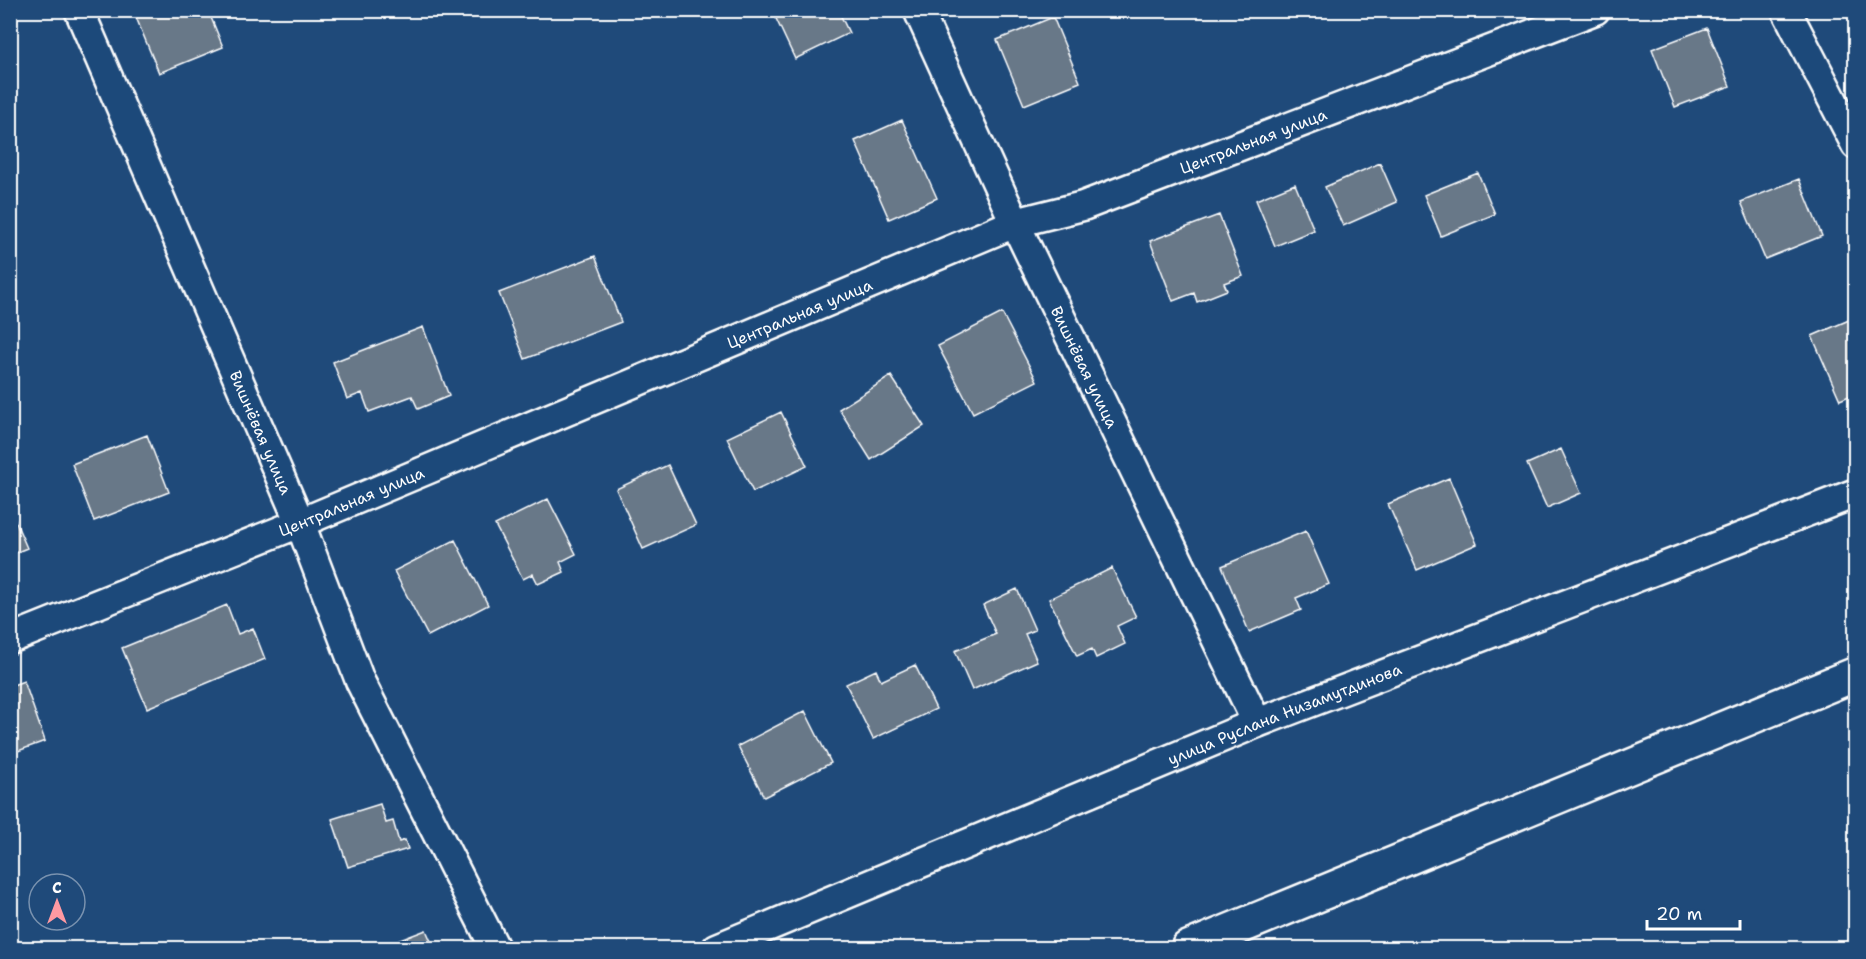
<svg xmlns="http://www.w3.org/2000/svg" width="1866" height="959" font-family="'Shantell Sans',sans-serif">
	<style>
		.building { fill: #687888; stroke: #fff; stroke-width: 1.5 }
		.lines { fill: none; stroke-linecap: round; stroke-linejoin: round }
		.minor-casing { stroke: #fff; stroke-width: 33 }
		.secondary-casing { stroke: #fff; stroke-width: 38 }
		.minor { stroke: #1f4a7a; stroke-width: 28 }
		.secondary { stroke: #1f4a7a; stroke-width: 33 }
		.labels { text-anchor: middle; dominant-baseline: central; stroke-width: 5; stroke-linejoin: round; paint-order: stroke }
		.street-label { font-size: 16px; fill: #fff; stroke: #1f4a7a }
	</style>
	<rect width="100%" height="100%" fill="#1f4a7a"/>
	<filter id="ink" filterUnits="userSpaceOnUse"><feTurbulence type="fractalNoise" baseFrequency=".0167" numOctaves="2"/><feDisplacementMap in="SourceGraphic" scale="12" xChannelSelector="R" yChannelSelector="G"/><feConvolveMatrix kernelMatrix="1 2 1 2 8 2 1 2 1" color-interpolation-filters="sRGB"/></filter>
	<g filter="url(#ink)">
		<path class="building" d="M 133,10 L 208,10 L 223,47 L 159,73 Z
			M 772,10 L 838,10 L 849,33 L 795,59 Z
			M 1053,17 L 1080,82 L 1024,105 L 997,40 Z
			M 1707,28 L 1730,86 L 1675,107 L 1652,49 Z
			M 902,120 L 937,198 L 889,219 L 855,141 Z
			M 1380,163 L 1397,202 L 1343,226 L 1325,187 Z
			M 1478,173 L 1495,214 L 1441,236 L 1424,195 Z
			M 1799,179 L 1822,236 L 1765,259 L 1741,202 Z
			M 1295,184 L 1314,230 L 1275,246 L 1256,200 Z
			M 1219,215 L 1243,276 L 1224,283 L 1227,290 L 1197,302 L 1194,293 L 1173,301 L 1150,241 Z
			M 595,256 L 621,322 L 525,359 L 499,293 Z
			M 1002,313 L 1037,381 L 973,413 L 938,346 Z
			M 1856,317 L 1856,393 L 1840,400 L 1812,336 Z
			M 423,327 L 449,396 L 418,409 L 412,396 L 369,412 L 362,393 L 347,399 L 333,362 Z
			M 891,376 L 924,426 L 871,460 L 839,409 Z
			M 781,412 L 807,466 L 753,492 L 727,438 Z
			M 147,435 L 169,492 L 94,521 L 72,464 Z
			M 1561,449 L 1581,493 L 1547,508 L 1527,464 Z
			M 668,465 L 696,525 L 643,549 L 616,489 Z
			M 1449,478 L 1477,544 L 1417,570 L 1388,504 Z
			M 548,499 L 576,554 L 560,562 L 564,572 L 538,584 L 533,574 L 523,579 L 495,525 Z
			M 10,509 L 27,548 L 10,555 Z
			M 1306,531 L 1329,584 L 1296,598 L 1301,610 L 1249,632 L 1222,566 Z
			M 455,540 L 488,605 L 428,636 L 394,571 Z
			M 1112,568 L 1136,617 L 1117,626 L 1125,644 L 1096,658 L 1092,649 L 1077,656 L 1049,599 Z
			M 1017,589 L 1035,630 L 1025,634 L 1037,661 L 972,690 L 955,651 L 996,634 L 983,605 Z
			M 227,605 L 238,634 L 253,628 L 265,659 L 147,708 L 122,648 Z
			M 915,665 L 936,709 L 873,739 L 846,684 L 876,670 L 881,681 Z
			M 24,681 L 45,741 L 10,754 L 10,686 Z
			M 805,711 L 831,763 L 764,797 L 738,746 Z
			M 380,804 L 386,823 L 393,821 L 399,842 L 405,840 L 408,849 L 348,867 L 332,819 Z
			M 426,930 L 434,948 L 379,948 Z"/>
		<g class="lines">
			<defs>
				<g id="minor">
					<path id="s1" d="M 79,10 L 300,523 L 360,681 L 495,948"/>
					<path id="s2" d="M 918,10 L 1015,223 L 1257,723"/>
					<path d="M 1786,10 L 1856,145"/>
					<path id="s3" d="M 10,639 L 300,523 L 1015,223 L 1083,206 L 1595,10"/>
					<path id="s4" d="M 717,948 L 1257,723 L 1856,493"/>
				</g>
				<path id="secondary" d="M 1188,948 L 1856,674"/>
			</defs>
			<use href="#minor" class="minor-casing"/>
			<use href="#secondary" class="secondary-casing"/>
			<use href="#minor" class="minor"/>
			<use href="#secondary" class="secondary"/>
		</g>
	</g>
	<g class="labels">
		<g class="street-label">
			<text stroke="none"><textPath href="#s3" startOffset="1340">Центральная улица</textPath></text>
			<text stroke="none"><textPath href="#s3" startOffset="854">Центральная улица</textPath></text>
			<text stroke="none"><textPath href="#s2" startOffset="394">Вишнёвая улица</textPath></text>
			<text stroke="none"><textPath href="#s1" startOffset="460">Вишнёвая улица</textPath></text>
			<text stroke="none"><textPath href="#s3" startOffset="368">Центральная улица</textPath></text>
			<text stroke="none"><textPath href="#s4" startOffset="614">улица Руслана Низамутдинова</textPath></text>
		</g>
	</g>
	<rect width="1866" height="959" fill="none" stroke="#1f4a7a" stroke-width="36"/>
	<rect x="18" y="18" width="1830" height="923" fill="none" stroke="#fff" stroke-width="2" filter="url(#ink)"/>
	<g transform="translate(57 902)"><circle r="28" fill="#1f4a7a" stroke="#7992af" stroke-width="1.5"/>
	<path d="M0-4.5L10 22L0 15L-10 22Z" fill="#ff9aa2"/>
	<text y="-9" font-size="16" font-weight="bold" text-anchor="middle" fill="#ffffff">С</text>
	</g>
	<path d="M1647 920v9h93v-9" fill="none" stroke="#ffffff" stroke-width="3"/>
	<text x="1656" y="920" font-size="18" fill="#ffffff" stroke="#1f4a7a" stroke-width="4.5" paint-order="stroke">20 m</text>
</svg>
